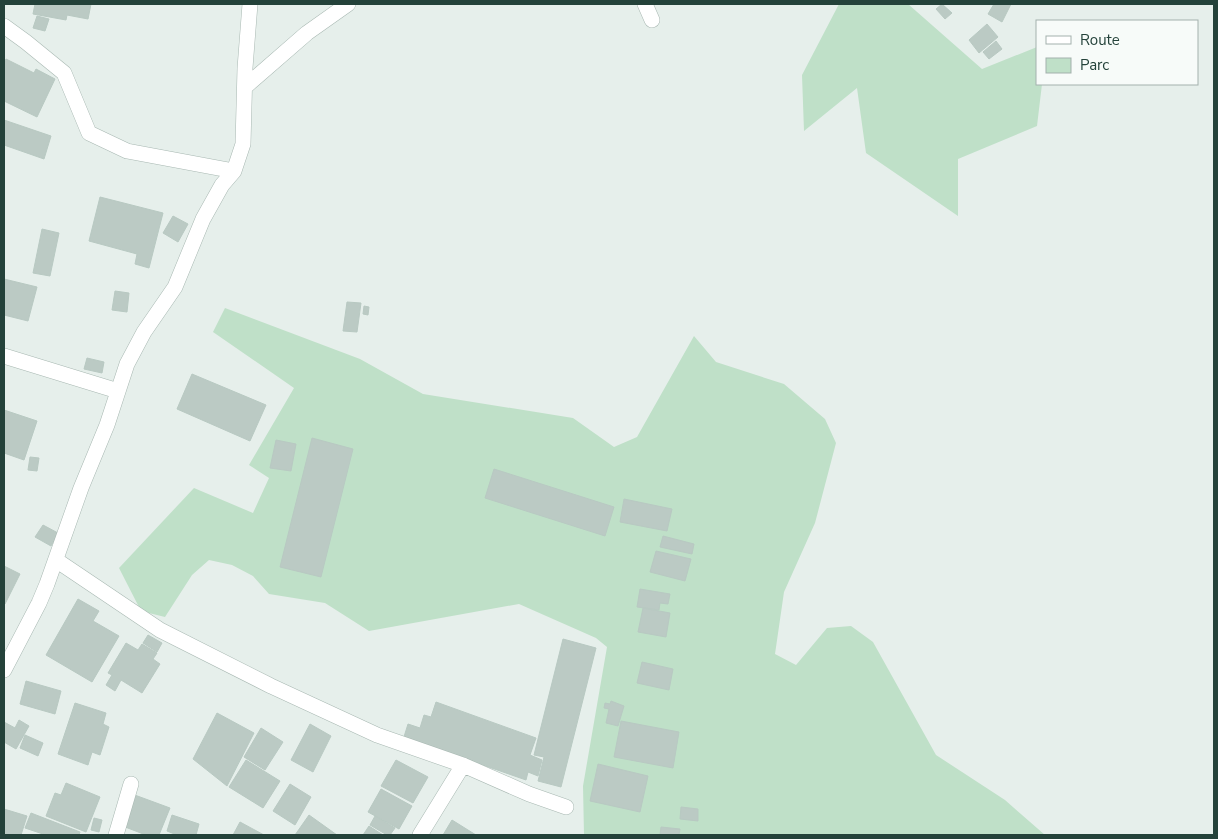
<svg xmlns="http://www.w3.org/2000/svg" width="1218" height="839" font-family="'Nunito Sans',sans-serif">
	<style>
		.green { fill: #bfe0c8 }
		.building { fill: #bbcac4; stroke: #b8c9c2 }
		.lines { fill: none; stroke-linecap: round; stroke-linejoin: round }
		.minor-casing { stroke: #a8b8b2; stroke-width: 16 }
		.minor { stroke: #fff; stroke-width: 15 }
	</style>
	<rect width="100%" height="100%" fill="#e6efeb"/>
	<path class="green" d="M 839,4 L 908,4 L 982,69 L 1037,47 L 1037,84 L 1042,84 L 1037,126 L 958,159 L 958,216 L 866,153 L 857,88 L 804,131 L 802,75 Z
		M 225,308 L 360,359 L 423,394 L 573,418 L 614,447 L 637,437 L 694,336 L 716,362 L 784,384 L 825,419 L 836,443 L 815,523 L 784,592 L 775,654 L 796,665 L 827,628 L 851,626 L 873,642 L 936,755 L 1005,800 L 1045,835 L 584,835 L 583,786 L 607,647 L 596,638 L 519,604 L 369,631 L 325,603 L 269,594 L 253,576 L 232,565 L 209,560 L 192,575 L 165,617 L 141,611 L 119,568 L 194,488 L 253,513 L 269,478 L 249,465 L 294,388 L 213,332 Z"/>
	<path class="building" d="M 35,4 L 91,4 L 88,19 L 67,15 L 66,20 L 33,14 Z
		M 942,4 L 952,13 L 945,19 L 936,9 Z
		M 994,4 L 1011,4 L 1002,22 L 988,14 Z
		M 37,16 L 49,19 L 45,31 L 33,28 Z
		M 987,24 L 998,37 L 979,53 L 969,40 Z
		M 996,41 L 1002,49 L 989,59 L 983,52 Z
		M 6,59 L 34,73 L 36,69 L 55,79 L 37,117 L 4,101 L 4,63 Z
		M 4,120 L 51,136 L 44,159 L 4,145 Z
		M 100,197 L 163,213 L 149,268 L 135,264 L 137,254 L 89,241 Z
		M 173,216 L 188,224 L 178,242 L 163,233 Z
		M 42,229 L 59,233 L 50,276 L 33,273 Z
		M 4,279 L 37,287 L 28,321 L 4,315 Z
		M 115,291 L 129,293 L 127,312 L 112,310 Z
		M 347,302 L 361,303 L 357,332 L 343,331 Z
		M 364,306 L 369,307 L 368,315 L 363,314 Z
		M 87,358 L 104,362 L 102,373 L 84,369 Z
		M 192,374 L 266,405 L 250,441 L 177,409 Z
		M 4,410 L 37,421 L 24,460 L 4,453 Z
		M 312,438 L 353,449 L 321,577 L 280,567 Z
		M 276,440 L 296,444 L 291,471 L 270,468 Z
		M 30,457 L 39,458 L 37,471 L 28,470 Z
		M 494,469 L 614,507 L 605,536 L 485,498 Z
		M 624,499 L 672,509 L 667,531 L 620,522 Z
		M 43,525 L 58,533 L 51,546 L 35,537 Z
		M 663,536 L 694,544 L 692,554 L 660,547 Z
		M 656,551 L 691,559 L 685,581 L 650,572 Z
		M 4,566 L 20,574 L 5,604 L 4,603 Z
		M 640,589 L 670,594 L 668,604 L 660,603 L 659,610 L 637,607 Z
		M 78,599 L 99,611 L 93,621 L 119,636 L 92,682 L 46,655 Z
		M 643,608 L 670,613 L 666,637 L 638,632 Z
		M 148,635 L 162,643 L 157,652 L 143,643 Z
		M 563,639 L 596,648 L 561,787 L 538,781 L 544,757 L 534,755 Z
		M 126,643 L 138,650 L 142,644 L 157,653 L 153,659 L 160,664 L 142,693 L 121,680 L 115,691 L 106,685 L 112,675 L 108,673 Z
		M 642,662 L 673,669 L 669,690 L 637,683 Z
		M 26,681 L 61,691 L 55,714 L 20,704 Z
		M 611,701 L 624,706 L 618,726 L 606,723 L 609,709 L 604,708 L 605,703 L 610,704 Z
		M 436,702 L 536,738 L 530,755 L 542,760 L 538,776 L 528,772 L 526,780 L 463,758 L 403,740 L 408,724 L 420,728 L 424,715 L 431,717 Z
		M 75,703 L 106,713 L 103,724 L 109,727 L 100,755 L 92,752 L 88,765 L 58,754 Z
		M 217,713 L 254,733 L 227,786 L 193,759 Z
		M 19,720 L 29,726 L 16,749 L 4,742 L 4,722 L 15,728 Z
		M 621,721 L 679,732 L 673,768 L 614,757 Z
		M 310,724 L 331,736 L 313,772 L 291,760 Z
		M 261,728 L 283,742 L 265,770 L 244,757 Z
		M 25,735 L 43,743 L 38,756 L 20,748 Z
		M 246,760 L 280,781 L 263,808 L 229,787 Z
		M 396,760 L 428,777 L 413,803 L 381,786 Z
		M 598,764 L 648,776 L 640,812 L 590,801 Z
		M 66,783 L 100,797 L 86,832 L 46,816 L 55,793 L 61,795 Z
		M 290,784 L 311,797 L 295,825 L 273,811 Z
		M 381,789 L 412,806 L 399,829 L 368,812 Z
		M 132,794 L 170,808 L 159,835 L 146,835 L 120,825 Z
		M 681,807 L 698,809 L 698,821 L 680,819 Z
		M 4,809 L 27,816 L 21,835 L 4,835 Z
		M 31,813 L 80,832 L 79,835 L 46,835 L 25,828 Z
		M 172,815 L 199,824 L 196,835 L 177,835 L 167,831 Z
		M 309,815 L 337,835 L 295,835 Z
		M 375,816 L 395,828 L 390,835 L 387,835 L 370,825 Z
		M 94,818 L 102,820 L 99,832 L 91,830 Z
		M 452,820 L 476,835 L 443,835 Z
		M 240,822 L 264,835 L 233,835 Z
		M 369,826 L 383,835 L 363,835 Z
		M 661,827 L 680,829 L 679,835 L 660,835 Z"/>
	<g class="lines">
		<defs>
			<path id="minor" d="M 645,4 L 652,20
				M 4,26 L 26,42 L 64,73 L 89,133 L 127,151 L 234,171
				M 245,87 L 307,33 L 348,4
				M 4,356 L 118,391
				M 56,560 L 160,630 L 271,686 L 377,735 L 463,765 L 529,794 L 566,807
				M 4,670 L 39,603 L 47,584 L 81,488 L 107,425 L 127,364 L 144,332 L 175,287 L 203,219 L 222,185 L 234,171 L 243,144 L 245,68 L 250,4
				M 116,835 L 131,784
				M 420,835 L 463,765"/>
		</defs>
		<use href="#minor" class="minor-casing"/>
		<use href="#minor" class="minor"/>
	</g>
	<rect width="1218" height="839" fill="none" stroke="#24423a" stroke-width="10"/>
	<rect x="1036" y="20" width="162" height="65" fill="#f7fbf9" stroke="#a3b1ad"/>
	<rect x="1046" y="36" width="25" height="8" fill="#ffffff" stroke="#a3b1ad"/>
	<text x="1080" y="45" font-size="15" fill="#24423a">Route</text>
	<rect x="1046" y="58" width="25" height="15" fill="#bfe0c8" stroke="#a3b1ad"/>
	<text x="1080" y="70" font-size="15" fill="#24423a">Parc</text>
</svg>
